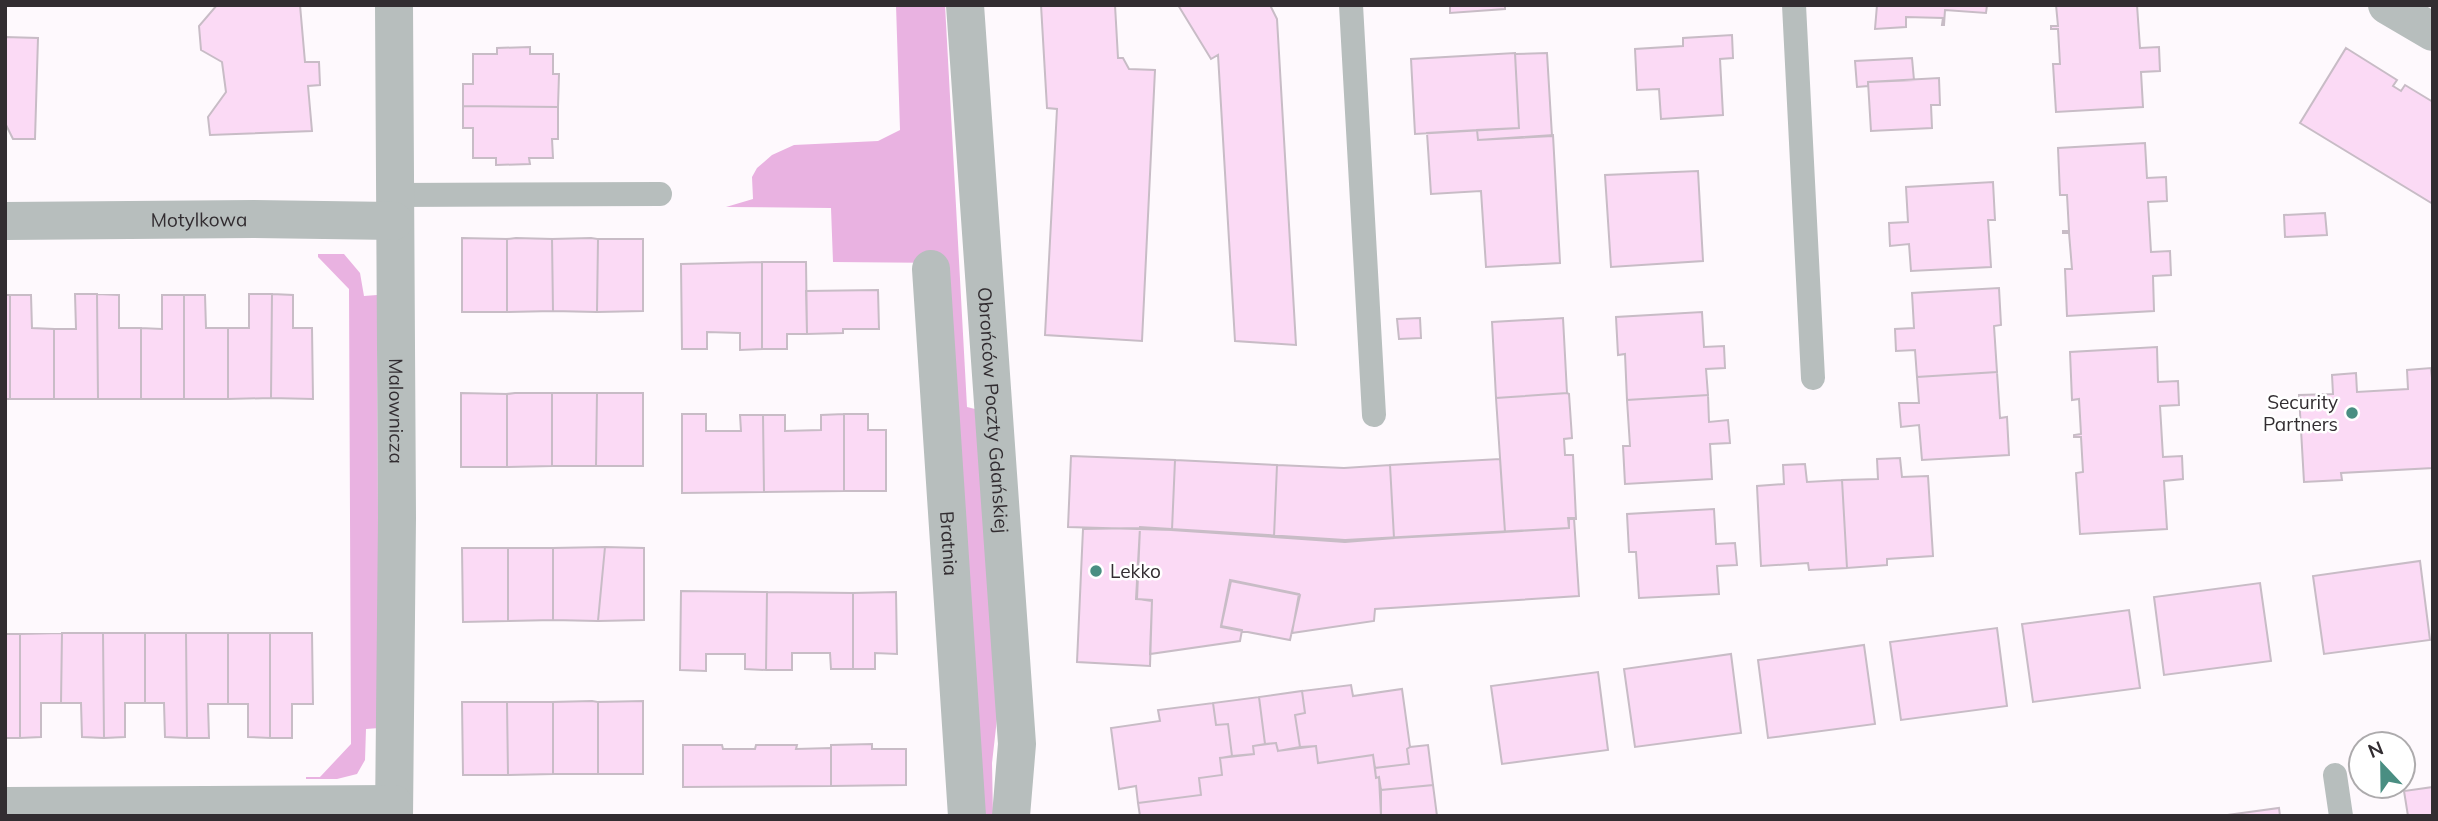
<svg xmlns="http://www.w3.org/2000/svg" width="2438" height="821" font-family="Mulish,sans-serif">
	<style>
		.green { fill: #e9b2e1 }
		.building { fill: #fbdaf5; stroke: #c8bcc6; stroke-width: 2 }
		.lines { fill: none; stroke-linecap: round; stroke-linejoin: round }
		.service { stroke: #b7bebd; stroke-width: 24 }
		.minor { stroke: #b7bebd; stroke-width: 38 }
		.poi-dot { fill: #4a8e82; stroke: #fff; stroke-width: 2.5 }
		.labels { text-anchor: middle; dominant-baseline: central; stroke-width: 5; stroke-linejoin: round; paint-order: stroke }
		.street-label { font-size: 19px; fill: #322d31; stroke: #fff }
		.poi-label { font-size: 19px; fill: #322d31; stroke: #fff; text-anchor: end }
	</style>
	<rect width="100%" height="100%" fill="#fef9fd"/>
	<path class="green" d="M 896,5 L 945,5 L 967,407 L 975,409 L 998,710 L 992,763 L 993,816 L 981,816 L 947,263 L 833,262 L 831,208 L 726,207 L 753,199 L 752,177 L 757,168 L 772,155 L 794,145 L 878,141 L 900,130 Z
		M 318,254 L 344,254 L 360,273 L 364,296 L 377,295 L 379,728 L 366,729 L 365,760 L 357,774 L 337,779 L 306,779 L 306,777 L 320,777 L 351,744 L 349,289 L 318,257 Z"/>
	<path class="building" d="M 217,5 L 300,5 L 305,62 L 319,62 L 320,85 L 308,86 L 312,131 L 210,135 L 208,117 L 226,92 L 222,62 L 201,50 L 199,26 Z
		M 1041,5 L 1115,5 L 1118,58 L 1123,58 L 1129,69 L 1155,70 L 1142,341 L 1045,335 L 1057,109 L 1047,108 Z
		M 1178,5 L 1270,5 L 1277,19 L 1296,345 L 1235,341 L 1218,55 L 1211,59 Z
		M 1450,5 L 1505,5 L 1505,9 L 1450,13 Z
		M 1877,5 L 1987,5 L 1986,13 L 1945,10 L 1944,25 L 1942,25 L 1943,18 L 1906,17 L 1906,27 L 1875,29 Z
		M 2056,5 L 2137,5 L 2140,48 L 2159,47 L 2160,71 L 2141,72 L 2143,107 L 2056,112 L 2053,64 L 2060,64 L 2058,29 L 2051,29 L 2051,26 L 2058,26 Z
		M 1732,35 L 1733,58 L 1720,59 L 1723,115 L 1661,119 L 1659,89 L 1637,90 L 1635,49 L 1683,46 L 1683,38 Z
		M 5,37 L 38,38 L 35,139 L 13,139 L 5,123 Z
		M 530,47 L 530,54 L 553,54 L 553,74 L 559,74 L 558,107 L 463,106 L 463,84 L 473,84 L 473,54 L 497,54 L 497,48 Z
		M 2346,48 L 2397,80 L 2393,86 L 2401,91 L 2405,85 L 2433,102 L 2433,204 L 2300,123 Z
		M 1515,53 L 1519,128 L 1415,134 L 1411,59 Z
		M 1547,53 L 1552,136 L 1478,140 L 1477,130 L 1519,128 L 1515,54 Z
		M 1912,58 L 1914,80 L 1868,82 L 1868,86 L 1857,87 L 1855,61 Z
		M 1939,78 L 1940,105 L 1931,105 L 1932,128 L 1871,131 L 1868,82 Z
		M 463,106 L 558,107 L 558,139 L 552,139 L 553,158 L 529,158 L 530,164 L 496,165 L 496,158 L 473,158 L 473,128 L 463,128 Z
		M 1477,130 L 1478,140 L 1553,135 L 1560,263 L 1486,267 L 1481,191 L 1431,194 L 1427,133 Z
		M 2145,143 L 2147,178 L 2166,177 L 2167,201 L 2148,202 L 2151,252 L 2170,251 L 2171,275 L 2153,276 L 2154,311 L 2067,316 L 2065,269 L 2072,269 L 2069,233 L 2063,233 L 2063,231 L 2069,231 L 2067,195 L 2060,195 L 2058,148 Z
		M 1698,171 L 1703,261 L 1611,267 L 1605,175 Z
		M 1993,182 L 1995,220 L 1988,220 L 1991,267 L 1911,271 L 1909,244 L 1890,246 L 1889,223 L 1908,222 L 1906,187 Z
		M 2325,213 L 2327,235 L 2285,237 L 2284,215 Z
		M 462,238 L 507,239 L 507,312 L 462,312 Z
		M 516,238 L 552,239 L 553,311 L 507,312 L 507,239 Z
		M 591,238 L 598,239 L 597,312 L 553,311 L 552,239 Z
		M 598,239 L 643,239 L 643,311 L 597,312 Z
		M 762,262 L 806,262 L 807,334 L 787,334 L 787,349 L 762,349 Z
		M 762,262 L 762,349 L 740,350 L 740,333 L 707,332 L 707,349 L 682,349 L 681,264 Z
		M 1999,288 L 2001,325 L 1994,326 L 1997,372 L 1917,377 L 1915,350 L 1896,351 L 1895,329 L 1914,328 L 1912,293 Z
		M 878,290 L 879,329 L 843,329 L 843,333 L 807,334 L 806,291 Z
		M 75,294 L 97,294 L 98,399 L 54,399 L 54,329 L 76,329 Z
		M 97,294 L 119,295 L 119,328 L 141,328 L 141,399 L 98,399 Z
		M 249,294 L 272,294 L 271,398 L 228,399 L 228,328 L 249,328 Z
		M 272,294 L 293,295 L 293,328 L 312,328 L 313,399 L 271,398 Z
		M 5,295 L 10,295 L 10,399 L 5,399 Z
		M 10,295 L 31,295 L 32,328 L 54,329 L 54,399 L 10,399 Z
		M 162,295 L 184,295 L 184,399 L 141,399 L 141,328 L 162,329 Z
		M 184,295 L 205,295 L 206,328 L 228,328 L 228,399 L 184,399 Z
		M 1702,312 L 1704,347 L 1724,346 L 1725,368 L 1706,369 L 1708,395 L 1627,400 L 1625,354 L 1618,355 L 1616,317 Z
		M 1420,318 L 1421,338 L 1399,339 L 1397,319 Z
		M 1563,318 L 1567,393 L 1496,398 L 1492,322 Z
		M 2157,347 L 2158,382 L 2178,381 L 2179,405 L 2160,406 L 2163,457 L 2182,456 L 2183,479 L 2164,481 L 2167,529 L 2080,534 L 2076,473 L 2083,472 L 2081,437 L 2074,437 L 2074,435 L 2081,434 L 2079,399 L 2072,400 L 2070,352 Z
		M 2431,368 L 2433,388 L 2433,468 L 2341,473 L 2342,480 L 2304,482 L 2299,395 L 2333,394 L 2332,375 L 2356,373 L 2357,392 L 2408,389 L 2407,370 Z
		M 1997,372 L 2000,418 L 2007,417 L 2009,455 L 1922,460 L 1919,425 L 1901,427 L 1899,403 L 1919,403 L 1917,377 Z
		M 461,393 L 507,394 L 507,467 L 461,467 Z
		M 515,393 L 552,393 L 552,466 L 507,467 L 507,394 Z
		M 552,393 L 597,393 L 596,466 L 552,466 Z
		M 597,393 L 643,393 L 643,466 L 596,466 Z
		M 1567,393 L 1569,394 L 1572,438 L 1564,439 L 1565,455 L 1573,455 L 1576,519 L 1569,519 L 1569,528 L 1505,532 L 1496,398 Z
		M 1708,395 L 1709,422 L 1728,420 L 1730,443 L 1710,444 L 1712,479 L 1625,484 L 1623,446 L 1630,446 L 1627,400 Z
		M 682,414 L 706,414 L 706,431 L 741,431 L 740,415 L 763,415 L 764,492 L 682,493 Z
		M 844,414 L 868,414 L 868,430 L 886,430 L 886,491 L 844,491 Z
		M 844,414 L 844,491 L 764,492 L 763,415 L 785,415 L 785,431 L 821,430 L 821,415 Z
		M 1071,456 L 1175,460 L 1172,530 L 1068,527 Z
		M 1900,458 L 1902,477 L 1928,476 L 1933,556 L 1887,559 L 1887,565 L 1847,568 L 1842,480 L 1878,479 L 1877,459 Z
		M 1500,459 L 1505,532 L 1394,538 L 1390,465 Z
		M 1175,460 L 1277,465 L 1274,537 L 1172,530 Z
		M 1805,464 L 1807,482 L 1842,480 L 1847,568 L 1809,570 L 1808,563 L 1761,566 L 1757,486 L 1784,484 L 1783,465 Z
		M 1277,465 L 1344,468 L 1390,465 L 1394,538 L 1345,542 L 1274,537 Z
		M 1714,509 L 1716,544 L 1735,543 L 1737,565 L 1717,566 L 1719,594 L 1639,598 L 1636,552 L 1629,552 L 1627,514 Z
		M 1568,518 L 1574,518 L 1579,596 L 1375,609 L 1374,621 L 1292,633 L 1299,594 L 1230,580 L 1221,626 L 1242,630 L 1240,641 L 1150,654 L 1152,600 L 1136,599 L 1140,527 L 1345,540 L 1569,528 Z
		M 1140,528 L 1137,599 L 1152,601 L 1150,666 L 1077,662 L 1083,529 Z
		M 605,547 L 598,621 L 553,620 L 553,548 Z
		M 605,547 L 644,548 L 644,620 L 598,621 Z
		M 462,548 L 508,548 L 508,621 L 463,622 Z
		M 508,548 L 553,548 L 553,620 L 508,621 Z
		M 2420,561 L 2430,640 L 2324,654 L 2313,576 Z
		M 1231,581 L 1300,595 L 1290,640 L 1221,627 Z
		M 2260,583 L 2271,661 L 2164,675 L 2154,597 Z
		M 681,591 L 767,592 L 766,670 L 745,669 L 745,654 L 706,654 L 706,671 L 680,670 Z
		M 767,592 L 853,593 L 853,669 L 831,669 L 830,653 L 792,653 L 792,670 L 766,670 Z
		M 896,592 L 897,654 L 875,653 L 875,669 L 853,669 L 853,593 Z
		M 2129,610 L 2140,688 L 2033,702 L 2022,624 Z
		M 1997,628 L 2007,706 L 1901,720 L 1890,642 Z
		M 62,633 L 61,703 L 41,703 L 41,737 L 20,738 L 20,634 Z
		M 62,633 L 103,633 L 104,738 L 82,737 L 81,703 L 61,703 Z
		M 103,633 L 145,633 L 145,703 L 125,703 L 125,737 L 104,738 Z
		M 145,633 L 186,633 L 187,738 L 165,737 L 164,703 L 145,703 Z
		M 186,633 L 228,633 L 228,704 L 208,704 L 209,738 L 187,738 Z
		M 228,633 L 270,633 L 270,738 L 248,737 L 248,704 L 228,704 Z
		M 270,633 L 312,633 L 313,704 L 292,704 L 292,738 L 270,738 Z
		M 5,634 L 20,634 L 20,738 L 5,738 Z
		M 1864,645 L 1875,724 L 1768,738 L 1758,660 Z
		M 1731,654 L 1741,733 L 1635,747 L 1624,669 Z
		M 1598,672 L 1608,750 L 1502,764 L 1491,686 Z
		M 1351,685 L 1353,696 L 1402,689 L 1410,747 L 1407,749 L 1409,764 L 1375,768 L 1373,755 L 1318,763 L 1316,746 L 1300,747 L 1295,715 L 1305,713 L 1302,691 Z
		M 1302,691 L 1305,713 L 1295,715 L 1300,747 L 1278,751 L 1276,743 L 1265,744 L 1259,697 Z
		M 1259,697 L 1265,744 L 1253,746 L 1254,754 L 1232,756 L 1228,724 L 1216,725 L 1213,703 Z
		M 592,701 L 598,702 L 598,774 L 553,774 L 553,702 Z
		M 643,701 L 643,774 L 598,774 L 598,702 Z
		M 462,702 L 507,702 L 508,775 L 463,775 Z
		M 507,702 L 553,702 L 553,774 L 508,775 Z
		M 1213,703 L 1216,725 L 1228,724 L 1232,756 L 1220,758 L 1222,775 L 1199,778 L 1201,795 L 1138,803 L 1136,786 L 1119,789 L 1111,728 L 1160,721 L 1158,710 Z
		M 1276,743 L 1278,751 L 1316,746 L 1318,763 L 1373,755 L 1376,778 L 1379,777 L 1381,816 L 1140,816 L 1138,803 L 1201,795 L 1199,778 L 1222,775 L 1220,758 L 1254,754 L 1253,746 Z
		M 872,744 L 872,749 L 906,749 L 906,785 L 831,786 L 831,745 Z
		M 683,745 L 722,745 L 723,749 L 755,749 L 756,745 L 797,745 L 796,749 L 831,748 L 831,786 L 683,787 Z
		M 1428,745 L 1433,785 L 1381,790 L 1379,777 L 1376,778 L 1375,768 L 1409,764 L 1407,749 L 1410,747 Z
		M 1433,785 L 1437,816 L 1381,816 L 1381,790 Z
		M 2433,787 L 2433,816 L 2408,816 L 2404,791 Z
		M 2279,808 L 2280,816 L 2220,816 Z"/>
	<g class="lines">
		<path class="service" d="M 1351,5 L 1374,415
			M 1794,5 L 1813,378
			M 394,195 L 660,194
			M 2335,775 L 2341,816"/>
		<g class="minor">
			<path id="s1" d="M 394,5 L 397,518 L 394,816"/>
			<path id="s2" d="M 965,5 L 1017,744 L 1011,816"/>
			<path d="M 2387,5 L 2433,32"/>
			<path id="s3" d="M 5,221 L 254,219 L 394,221"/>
			<path id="s4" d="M 931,269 L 967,816"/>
			<path d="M 5,806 L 394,804"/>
		</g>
	</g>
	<g class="poi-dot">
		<circle cx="2352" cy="413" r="7"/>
		<circle cx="1096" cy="571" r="7"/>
	</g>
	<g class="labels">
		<g class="street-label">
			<text stroke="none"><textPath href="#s3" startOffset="194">Motylkowa</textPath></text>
			<text stroke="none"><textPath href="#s1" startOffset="406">Malownicza</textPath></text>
			<text stroke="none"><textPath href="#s2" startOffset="406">Obrońców Poczty Gdańskiej</textPath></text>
			<text stroke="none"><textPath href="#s4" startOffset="275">Bratnia</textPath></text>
		</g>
		<g class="poi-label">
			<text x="2338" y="402">Security<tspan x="2338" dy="22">Partners</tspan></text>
			<text x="1110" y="571" text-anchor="start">Lekko</text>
		</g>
	</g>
	<rect width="2438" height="821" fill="none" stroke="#322d31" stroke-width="14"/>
	<g transform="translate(2382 765) rotate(338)"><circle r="33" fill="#ffffff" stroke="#adabad" stroke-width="2"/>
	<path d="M0-5L12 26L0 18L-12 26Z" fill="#4a8e82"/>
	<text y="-10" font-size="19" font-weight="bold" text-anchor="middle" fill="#322d31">N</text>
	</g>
</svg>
